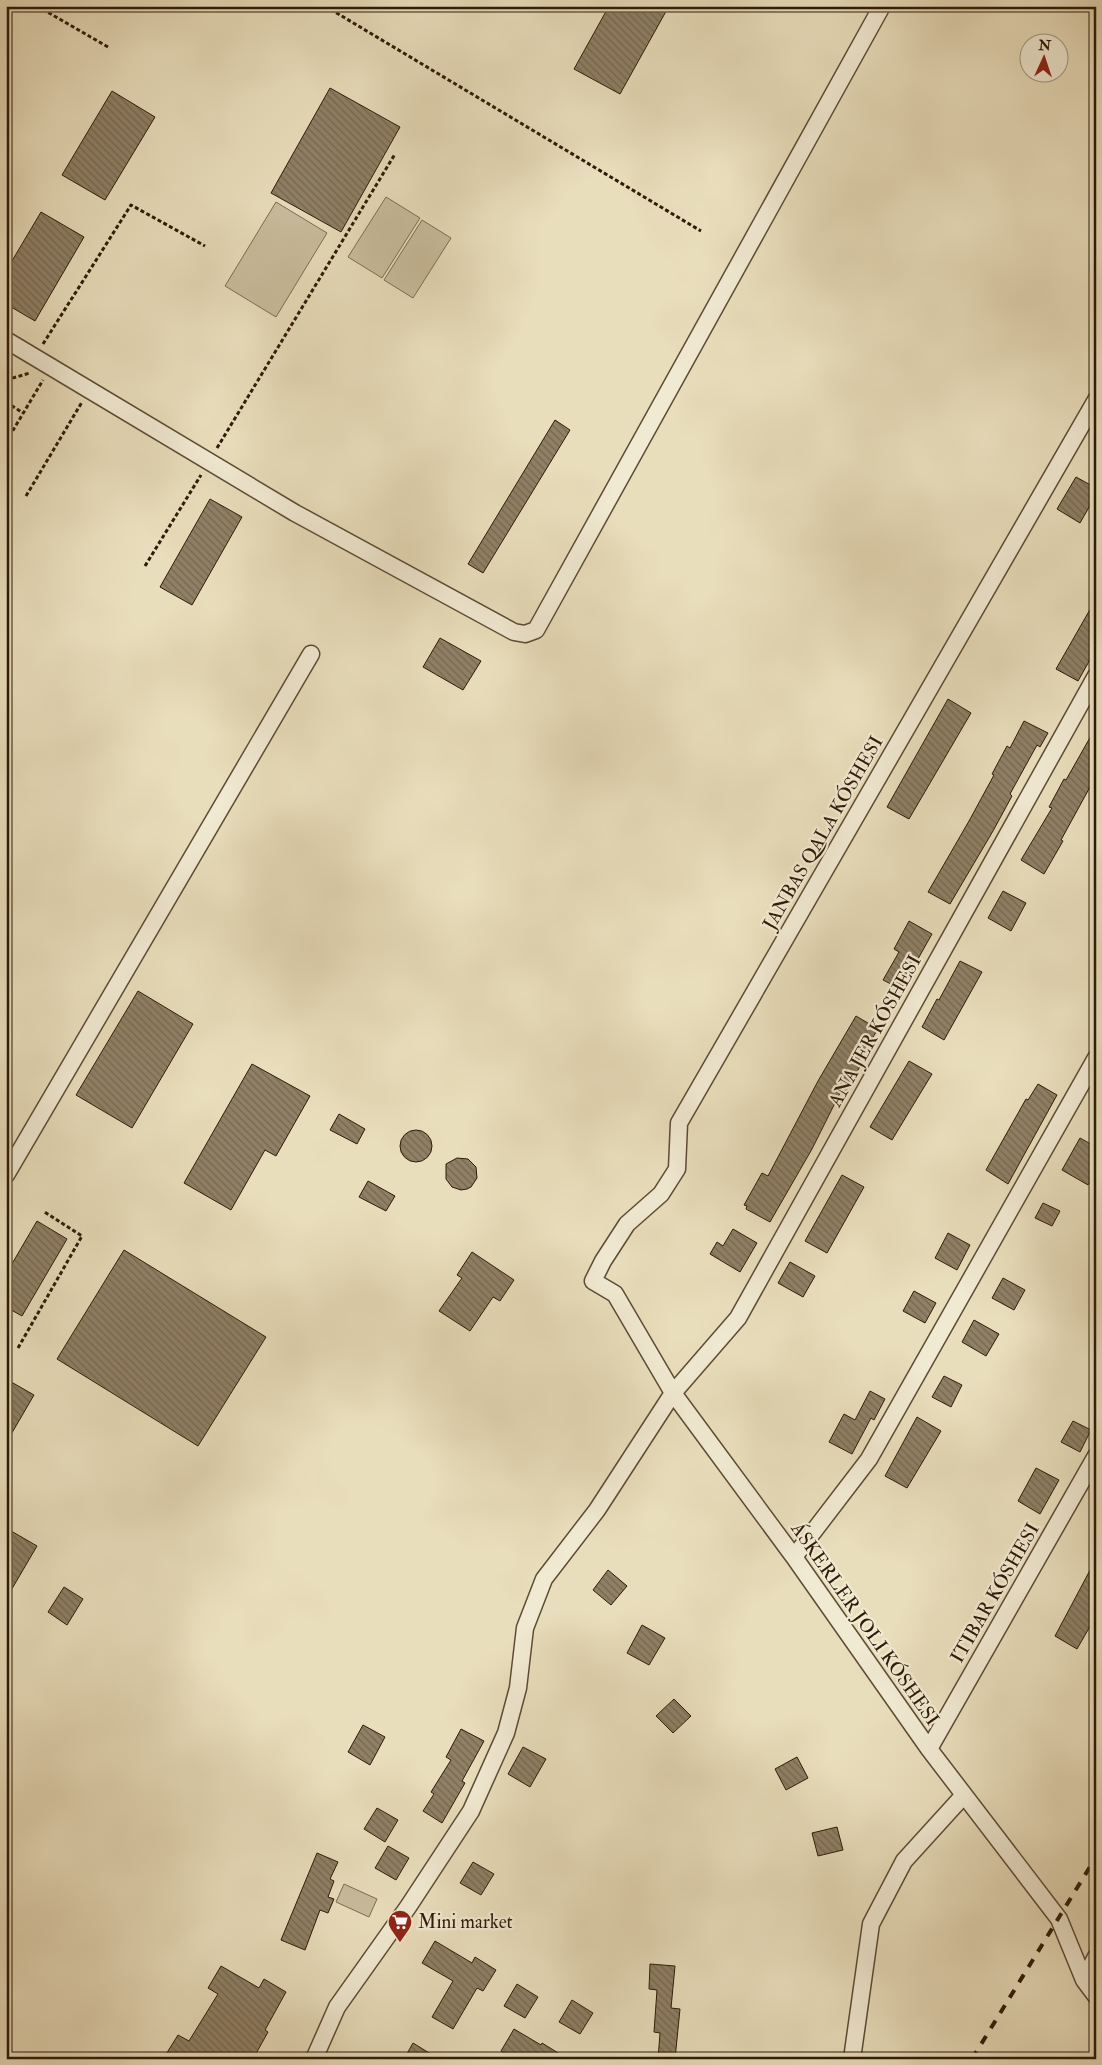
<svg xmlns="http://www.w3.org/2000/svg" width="1102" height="2065" font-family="'IM FELL Double Pica',serif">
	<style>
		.grass { fill: #c9bd9d; stroke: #7c6c52 }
		.building { fill: url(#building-back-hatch); stroke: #2e1a08 }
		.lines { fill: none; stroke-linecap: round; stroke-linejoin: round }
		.minor-casing { stroke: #5d4b35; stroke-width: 19 }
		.path { stroke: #2e1a08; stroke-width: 3; stroke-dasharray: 4 2.5; stroke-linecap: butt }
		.minor { stroke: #f1ead3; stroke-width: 16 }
		.rail { stroke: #2e1a08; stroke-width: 4; stroke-dasharray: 9 9; stroke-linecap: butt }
		.labels { text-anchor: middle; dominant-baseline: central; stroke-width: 4.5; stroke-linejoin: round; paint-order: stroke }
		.street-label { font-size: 19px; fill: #2e1a08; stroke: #f1ead3 }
		.poi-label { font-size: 19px; fill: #2e1a08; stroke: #f1ead3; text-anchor: start }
	</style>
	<defs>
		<pattern id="building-back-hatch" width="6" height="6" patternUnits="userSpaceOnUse" patternTransform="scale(1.25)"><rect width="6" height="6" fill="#8f8066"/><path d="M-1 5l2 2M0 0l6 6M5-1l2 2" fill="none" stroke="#756852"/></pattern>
	</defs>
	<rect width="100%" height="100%" fill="#e9debc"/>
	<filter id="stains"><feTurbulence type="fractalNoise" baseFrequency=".004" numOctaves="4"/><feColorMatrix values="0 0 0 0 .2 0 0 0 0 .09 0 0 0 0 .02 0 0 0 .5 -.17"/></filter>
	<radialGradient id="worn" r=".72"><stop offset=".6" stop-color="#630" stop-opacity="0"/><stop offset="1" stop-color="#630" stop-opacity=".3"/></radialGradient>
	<path class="grass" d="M 386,197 L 420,218 L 382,278 L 348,257 Z
		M 276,202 L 327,233 L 276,317 L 225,286 Z
		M 422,220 L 451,238 L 413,298 L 384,280 Z
		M 344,1884 L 377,1899 L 369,1917 L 336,1902 Z"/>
	<path class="building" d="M 609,6 L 669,6 L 620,94 L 574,69 Z
		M 330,88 L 400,127 L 341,232 L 271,193 Z
		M 112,91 L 155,117 L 105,200 L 62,175 Z
		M 41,212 L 84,237 L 35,321 L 6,304 L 6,271 Z
		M 555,420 L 570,430 L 483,573 L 468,564 Z
		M 1076,477 L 1096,488 L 1096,495 L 1080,523 L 1057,509 Z
		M 210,499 L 242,517 L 192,605 L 160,587 Z
		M 1096,599 L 1096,649 L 1078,681 L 1056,669 Z
		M 440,638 L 481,661 L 463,690 L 423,667 Z
		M 948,699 L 971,713 L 909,819 L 887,807 Z
		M 1024,721 L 1048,733 L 1040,747 L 1037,745 L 1010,794 L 1012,796 L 993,831 L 950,904 L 928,892 L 969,821 L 994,775 L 992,774 L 1007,746 L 1010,748 Z
		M 1096,727 L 1096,776 L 1061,840 L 1063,841 L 1044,874 L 1021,860 L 1052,808 L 1049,807 L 1064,779 L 1066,780 Z
		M 1003,891 L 1026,903 L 1011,931 L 988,918 Z
		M 909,921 L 932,934 L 901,989 L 883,980 L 899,952 L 894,949 Z
		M 960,961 L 982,972 L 944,1040 L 922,1027 L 937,999 L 939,1000 Z
		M 138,991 L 193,1024 L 132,1128 L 76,1095 Z
		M 856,1016 L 878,1029 L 858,1061 L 862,1063 L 844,1095 L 840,1093 L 812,1149 L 770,1222 L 746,1209 L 747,1206 L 744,1205 L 762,1173 L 768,1176 L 818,1081 Z
		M 909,1061 L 932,1074 L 892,1140 L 870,1127 Z
		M 252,1064 L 310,1096 L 276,1156 L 265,1150 L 231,1210 L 184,1183 Z
		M 1038,1084 L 1057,1095 L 1008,1184 L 986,1170 L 1026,1099 L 1028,1100 Z
		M 339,1114 L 365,1129 L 357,1144 L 330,1130 Z
		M400 1146a16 16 0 1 1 32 0a16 16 0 1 1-32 0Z
		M 1080,1138 L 1096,1147 L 1096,1171 L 1088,1185 L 1062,1170 Z
		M 457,1158 L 468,1159 L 476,1167 L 477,1178 L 471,1187 L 467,1189 L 461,1190 L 452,1187 L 446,1179 L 446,1164 Z
		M 842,1175 L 864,1187 L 827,1253 L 805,1241 Z
		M 368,1181 L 395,1196 L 386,1211 L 359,1197 Z
		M 1043,1203 L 1060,1211 L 1052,1226 L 1035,1218 Z
		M 37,1221 L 67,1239 L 22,1316 L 6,1307 L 6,1274 Z
		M 733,1229 L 757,1243 L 740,1272 L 710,1254 L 717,1242 L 723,1246 Z
		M 948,1233 L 970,1245 L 957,1270 L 935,1258 Z
		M 124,1250 L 266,1337 L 198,1446 L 57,1359 Z
		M 472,1252 L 514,1280 L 500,1301 L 493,1297 L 470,1331 L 439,1311 L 462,1278 L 457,1275 Z
		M 790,1262 L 815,1276 L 803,1297 L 778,1283 Z
		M 1003,1278 L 1025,1290 L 1014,1310 L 992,1298 Z
		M 914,1291 L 936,1303 L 925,1323 L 903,1311 Z
		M 974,1320 L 999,1334 L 986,1356 L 962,1342 Z
		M 944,1376 L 962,1385 L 951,1407 L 932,1397 Z
		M 6,1379 L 34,1395 L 6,1443 Z
		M 870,1391 L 885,1399 L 874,1420 L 871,1418 L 852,1454 L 829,1442 L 844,1414 L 855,1420 Z
		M 917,1417 L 941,1431 L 907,1488 L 885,1476 Z
		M 1073,1421 L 1091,1430 L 1080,1452 L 1061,1442 Z
		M 1036,1468 L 1059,1480 L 1040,1514 L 1018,1501 Z
		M 6,1528 L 37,1546 L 6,1599 Z
		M 1096,1559 L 1096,1616 L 1077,1649 L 1055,1636 Z
		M 608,1570 L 627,1586 L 611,1605 L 593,1590 Z
		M 64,1587 L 83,1599 L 67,1625 L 48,1612 Z
		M 642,1625 L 665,1638 L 649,1665 L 627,1653 Z
		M 674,1699 L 691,1716 L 673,1733 L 656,1716 Z
		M 363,1725 L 385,1737 L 370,1765 L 348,1752 Z
		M 461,1729 L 484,1741 L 462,1781 L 465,1783 L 442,1823 L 423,1811 L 434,1794 L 431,1792 L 451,1760 L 446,1757 Z
		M 523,1747 L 546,1759 L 530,1787 L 508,1774 Z
		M 797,1757 L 808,1778 L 786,1790 L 775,1769 Z
		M 377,1808 L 398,1820 L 385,1842 L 364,1829 Z
		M 837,1827 L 843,1850 L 818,1856 L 812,1833 Z
		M 388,1846 L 409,1858 L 396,1880 L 375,1868 Z
		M 317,1853 L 338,1862 L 330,1879 L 334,1881 L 328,1897 L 334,1899 L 328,1913 L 320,1910 L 305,1950 L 281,1940 Z
		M 473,1862 L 494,1874 L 481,1895 L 460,1883 Z
		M 435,1941 L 472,1963 L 475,1957 L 496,1970 L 483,1991 L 477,1988 L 453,2029 L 432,2017 L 453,1981 L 422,1963 Z
		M 650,1964 L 675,1966 L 671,2008 L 680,2009 L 675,2059 L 658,2059 L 660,2033 L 654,2032 L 657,1990 L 649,1989 Z
		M 221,1966 L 259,1988 L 264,1979 L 286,1992 L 265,2030 L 268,2032 L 253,2059 L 163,2059 L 178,2035 L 189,2041 L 218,1994 L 208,1988 Z
		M 517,1984 L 538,1997 L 525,2018 L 504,2006 Z
		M 572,2000 L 593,2013 L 580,2034 L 559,2022 Z
		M 514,2029 L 541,2045 L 542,2043 L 568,2059 L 514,2059 L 501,2051 Z
		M 413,2043 L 439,2059 L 404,2059 Z"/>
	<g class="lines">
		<defs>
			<path id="minor" d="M 6,340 L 295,513 L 514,632 L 525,634 L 536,630 L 882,6
				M 1096,400 L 679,1123 L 677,1169 L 661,1194 L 627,1224 L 603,1261 L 593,1281 L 615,1294 L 673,1393 L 794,1557 L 929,1749 L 1059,1919 L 1084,1980 L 1096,1996
				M 6,1175 L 311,654
				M 794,1557 L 869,1459 L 1096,1058
				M 929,1749 L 1096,1456
				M 1084,1980 L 1096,1957
				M 314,2059 L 337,2007 L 408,1907 L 471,1811 L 506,1733 L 518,1688 L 525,1628 L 544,1579 L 597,1510 L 673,1393 L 738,1318 L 1096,676
				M 852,2059 L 871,1924 L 904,1861 L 964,1795"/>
		</defs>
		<use href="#minor" class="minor-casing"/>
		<path class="path" d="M 37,6 L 108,47
			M 325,6 L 701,231
			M 43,344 L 131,205 L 205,246
			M 6,380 L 30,373
			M 6,402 L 23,413
			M 6,442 L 43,380
			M 217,448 L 395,154
			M 26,496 L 82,402
			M 145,566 L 201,475
			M 18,1348 L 82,1236 L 43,1211"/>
		<use href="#minor" class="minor"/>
		<path class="rail" d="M 972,2059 L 1096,1857"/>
	</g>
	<defs>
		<symbol id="supermarket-pin" viewBox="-11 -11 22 30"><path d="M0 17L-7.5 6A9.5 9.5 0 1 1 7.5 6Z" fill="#8f2418" stroke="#f1ead3"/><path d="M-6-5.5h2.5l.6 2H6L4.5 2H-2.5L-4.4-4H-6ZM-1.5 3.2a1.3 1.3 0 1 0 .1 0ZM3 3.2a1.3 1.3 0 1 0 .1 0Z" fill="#fff"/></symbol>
	</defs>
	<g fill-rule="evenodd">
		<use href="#supermarket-pin" x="386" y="1908" width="28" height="38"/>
	</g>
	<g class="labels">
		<g class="street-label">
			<text transform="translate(823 833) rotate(-60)">JANBAS QALA KÓSHESI</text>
			<text transform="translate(875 1031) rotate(-61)">ANA JER KÓSHESI</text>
			<text transform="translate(995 1593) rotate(-60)">ITIBAR KÓSHESI</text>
			<text transform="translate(865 1624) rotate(55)">ÁSKERLER JOLI KÓSHESI</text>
		</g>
		<g class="poi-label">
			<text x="418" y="1922">Mini market</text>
		</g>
	</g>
	<rect width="1102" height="2065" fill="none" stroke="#e9debc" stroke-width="25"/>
	<rect x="8" y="8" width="1087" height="2050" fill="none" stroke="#2e1a08" stroke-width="2.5"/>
	<rect x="12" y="12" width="1077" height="2040" fill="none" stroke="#2e1a08"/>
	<g transform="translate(1044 58) rotate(3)"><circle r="24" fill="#f1ead3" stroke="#a39782"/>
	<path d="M0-4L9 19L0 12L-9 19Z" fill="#8f2418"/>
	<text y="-8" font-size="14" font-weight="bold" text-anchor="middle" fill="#2e1a08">N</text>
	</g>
	<rect width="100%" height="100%" filter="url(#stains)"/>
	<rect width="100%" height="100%" fill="url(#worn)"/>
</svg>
